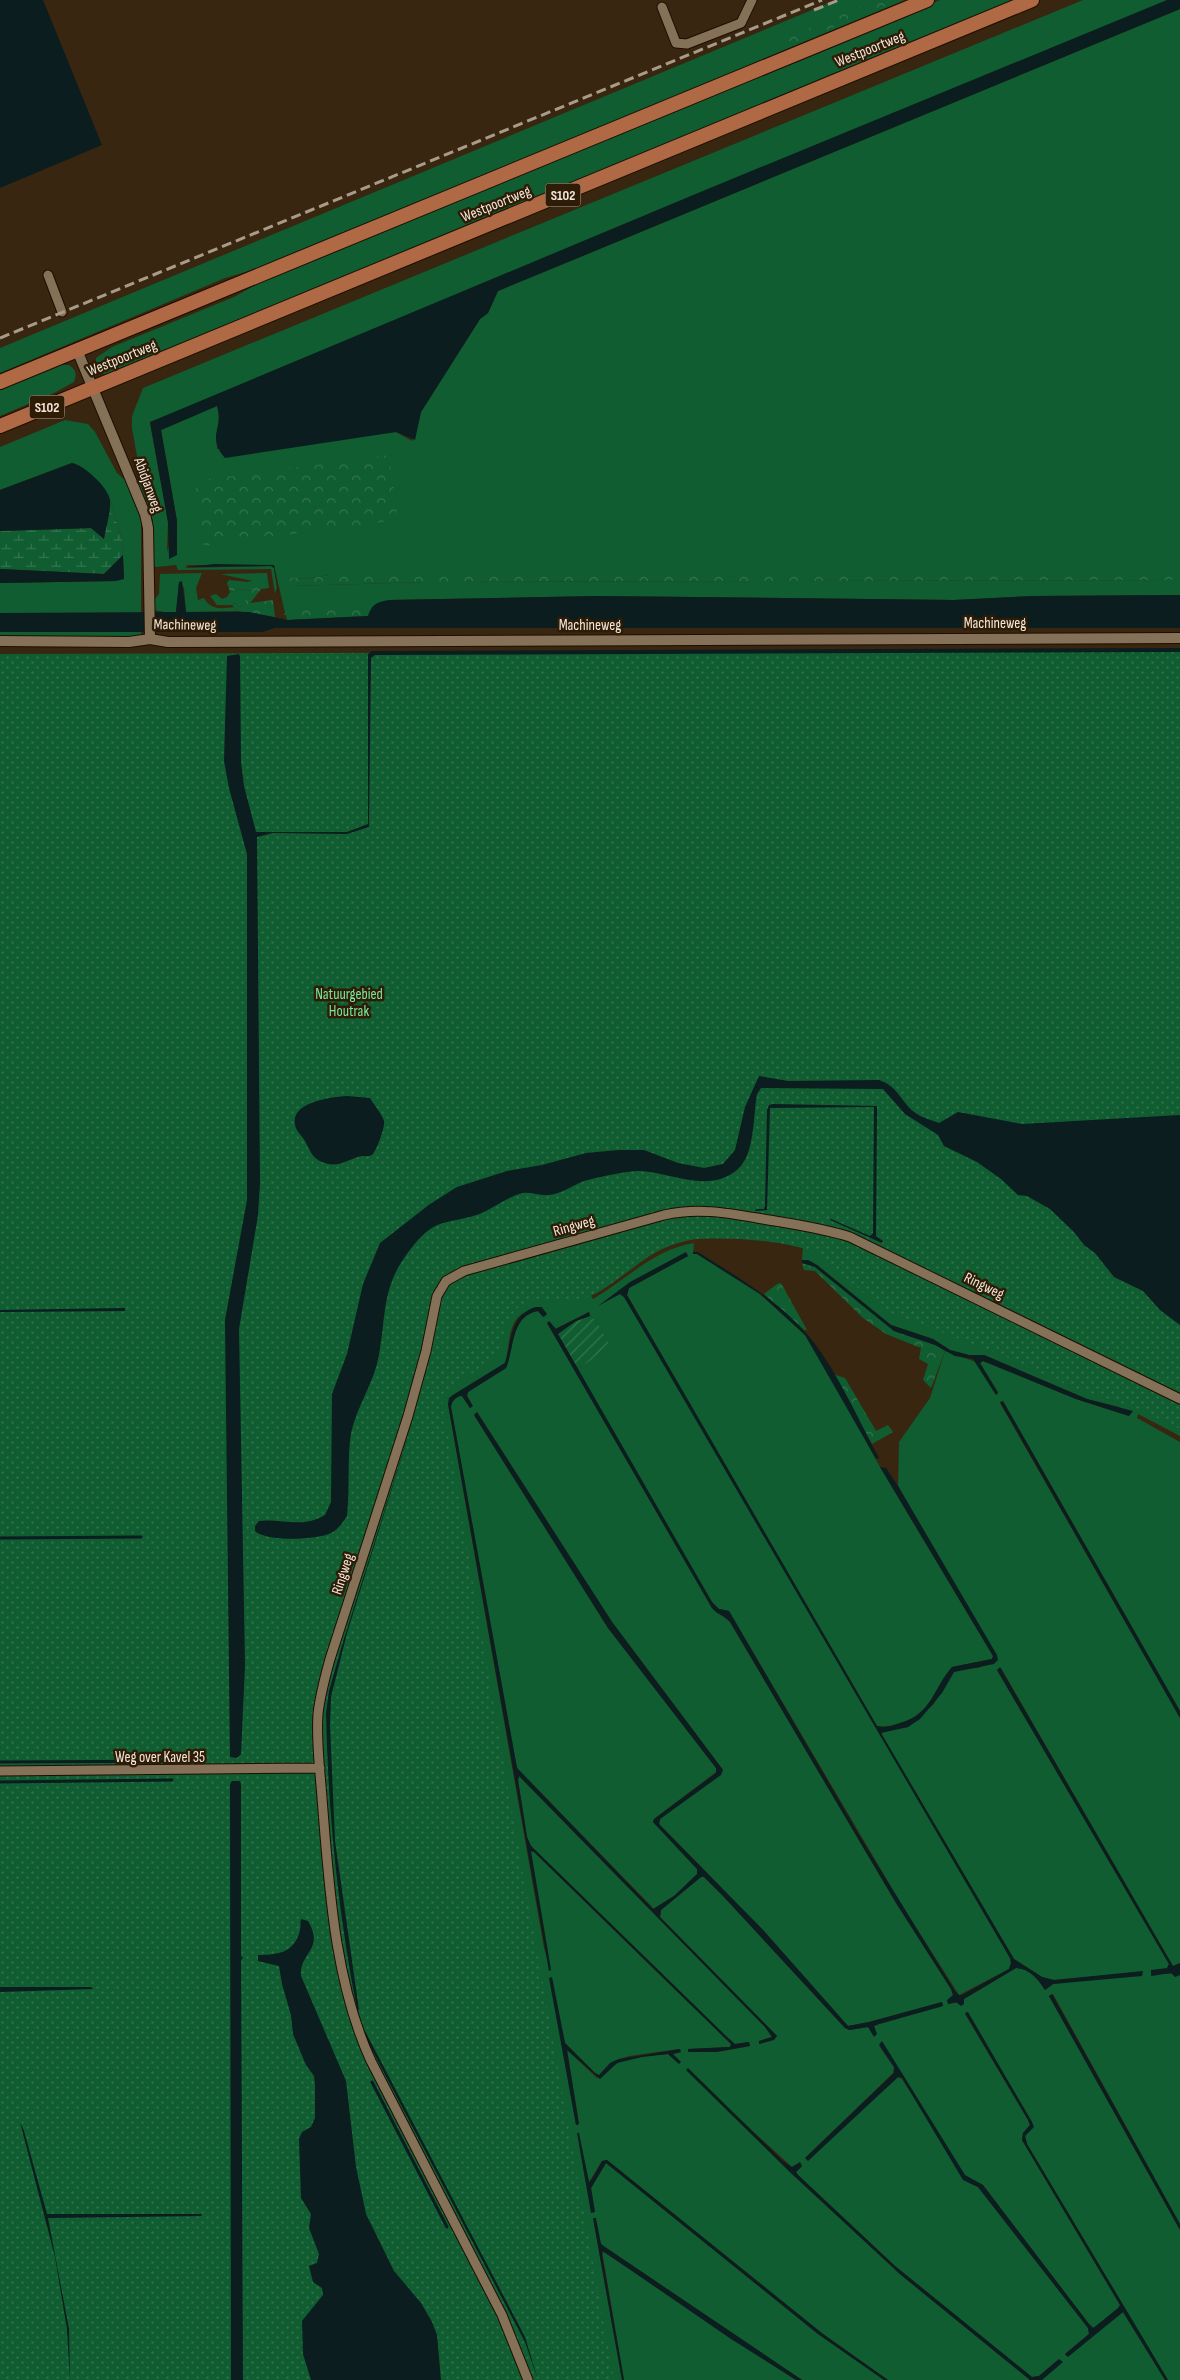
<svg xmlns="http://www.w3.org/2000/svg" width="1180" height="2380" font-family="'Sofia Sans Condensed',sans-serif">
	<style>
		.grass { fill: #105d31; fill-rule: evenodd }
		.forest { fill: url(#forest-crowns) }
		.wetland { fill: url(#wetland-marsh) }
		.park { fill: url(#park-dots) }
		.garden { fill: url(#garden-furrows) }
		.water { fill: #0b1d1f }
		.lines { fill: none; stroke-linecap: round; stroke-linejoin: round }
		.stream { stroke: #0b1d1f; stroke-width: 3 }
		.minor-casing { stroke: #1f0e00; stroke-width: 11 }
		.tertiary-casing { stroke: #1f0e00; stroke-width: 12 }
		.primary-casing { stroke: #1f0e00; stroke-width: 16 }
		.minor { stroke: #857058; stroke-width: 9 }
		.tertiary { stroke: #857058; stroke-width: 10 }
		.primary { stroke: #b06945; stroke-width: 14 }
		.rail { stroke: #a99b8a; stroke-width: 3; stroke-dasharray: 10 5; stroke-linecap: butt }
		.labels { text-anchor: middle; dominant-baseline: central; stroke-width: 5; stroke-linejoin: round; paint-order: stroke }
		.shield { fill: #2e1c06; stroke: #b8aa9a; stroke-width: 1 }
		.shield-label { font-size: 14px; font-weight: bold; fill: #f3e7da }
		.street-label { font-size: 15px; fill: #f3e7da; stroke: #2e1c06 }
		.park-label { font-size: 15px; fill: #79e99d; stroke: #2e1c06 }
	</style>
	<defs>
		<pattern id="forest-crowns" width="20" height="18" patternUnits="userSpaceOnUse" patternTransform="scale(1.25)"><rect width="20" height="18" fill="#105d31"/><path d="M2 6a3 3 0 1 1 6 0M12 15a3 3 0 1 1 6 0" fill="none" stroke="#33744e"/></pattern>
		<pattern id="wetland-marsh" width="20" height="14" patternUnits="userSpaceOnUse" patternTransform="scale(1.25)"><rect width="20" height="14" fill="#105d31"/><path d="M1 5h8M5 5V1M11 12h8M15 12V8" fill="none" stroke="#33744e"/></pattern>
		<pattern id="park-dots" width="8" height="8" patternUnits="userSpaceOnUse" patternTransform="scale(1.25)"><rect width="8" height="8" fill="#105d31"/><path d="M2 2h.1M6 6h.1" fill="none" stroke="#33744e" stroke-width="1.8" stroke-linecap="round"/></pattern>
		<pattern id="garden-furrows" width="10" height="10" patternUnits="userSpaceOnUse" patternTransform="scale(1.25)"><rect width="10" height="10" fill="#105d31"/><path d="M-1 1l2-2M0 10L10 0M9 11l2-2" fill="none" stroke="#33744e"/></pattern>
	</defs>
	<rect width="100%" height="100%" fill="#382610"/>
	<path class="grass" d="M 836,0 L 905,0 L 267,266 L 225,278 L 0,373 L 0,348 Z
		M 940,0 L 1020,0 L 112,373 L 103,374 L 96,367 L 96,358 L 112,347 L 234,297 L 271,276 Z
		M 1083,0 L 1168,0 L 150,423 L 168,522 L 167,552 L 177,521 L 161,430 L 217,406 C 222,423 216,431 217,449 L 345,438 L 396,432 L 412,441 L 421,412 L 480,319 L 488,313 L 498,291 L 1180,9 L 1180,575 L 330,575 L 304,579 L 289,577 L 292,586 L 426,582 L 1180,580 L 1180,595 L 1033,596 L 954,600 L 597,596 L 389,600 L 368,616 L 283,615 L 285,613 L 274,565 L 187,565 L 186,568 L 271,566 L 274,568 L 277,587 L 275,594 L 271,569 L 178,570 L 176,565 L 156,567 L 153,565 L 153,520 L 138,485 L 139,468 L 132,428 L 132,416 L 143,388 Z
		M 60,365 L 69,365 C 76,370 77,373 74,382 L 56,392 L 0,416 L 0,388 Z
		M 65,420 L 88,424 L 95,432 L 117,473 L 126,481 L 141,520 L 141,636 L 138,637 L 0,639 L 0,583 L 116,581 L 124,578 L 122,540 L 110,499 L 72,463 L 0,490 L 0,447 Z
		M 202,573 L 196,588 L 198,600 L 204,598 C 211,610 220,609 234,607 L 238,611 L 186,612 L 184,588 L 179,582 L 176,612 L 164,612 L 155,610 L 155,599 L 159,594 L 160,574 Z
		M 267,573 L 269,588 L 262,589 L 253,581 L 220,574 Z
		M 241,589 L 251,591 L 251,595 L 240,607 L 234,603 L 232,605 L 217,605 L 210,596 L 216,594 L 222,599 L 227,597 L 230,592 Z
		M 662,1236 L 763,1239 L 688,1238 L 651,1252 L 590,1294 L 593,1299 C 626,1280 654,1249 694,1243 L 693,1254 L 697,1254 L 760,1294 L 805,1335 L 849,1409 L 880,1467 L 993,1656 L 992,1659 L 952,1667 C 933,1689 932,1714 900,1723 C 893,1725 885,1728 877,1726 L 627,1295 L 629,1288 L 688,1256 L 686,1253 L 619,1290 L 617,1296 L 620,1294 L 624,1297 L 651,1341 L 1010,1958 L 1011,1963 L 1009,1969 L 959,1995 L 900,1902 L 729,1611 L 719,1609 L 712,1602 L 593,1399 L 578,1369 L 610,1347 L 596,1320 L 590,1316 L 589,1312 L 555,1329 L 550,1322 L 547,1323 L 712,1608 L 730,1622 L 896,1903 L 951,1989 L 953,1995 L 948,2004 L 963,2002 L 964,1999 L 1016,1968 C 1030,1969 1038,1979 1045,1990 L 1053,1984 L 1143,1972 L 1054,1980 L 1042,1977 L 1014,1959 L 882,1735 L 882,1731 L 908,1727 L 933,1705 L 954,1672 L 960,1669 L 978,1668 L 998,1660 L 898,1486 L 899,1442 L 930,1398 L 945,1351 L 976,1362 L 996,1395 L 998,1392 L 980,1363 L 983,1361 L 1076,1399 L 1129,1416 L 1119,1407 L 1087,1399 L 984,1355 L 969,1355 L 950,1350 L 933,1339 L 891,1325 L 817,1265 L 808,1260 L 802,1260 L 803,1245 L 1180,1405 L 1180,1436 L 1138,1414 L 1137,1418 L 1180,1442 L 1180,1711 L 1003,1401 L 1000,1403 L 1180,1718 L 1180,1963 L 1173,1966 L 1170,1961 L 1001,1668 L 997,1670 L 1169,1964 L 1165,1974 L 1179,1973 L 1180,1970 L 1180,2224 L 1053,1994 L 1049,1996 L 1180,2230 L 1180,2380 L 1168,2380 L 1027,2144 L 1025,2136 L 1032,2122 L 967,2012 L 965,2014 L 1028,2120 L 1030,2125 L 1023,2133 L 1022,2140 L 1120,2305 L 1119,2308 L 1096,2326 L 1093,2328 L 1089,2324 L 983,2185 L 965,2176 L 903,2075 L 879,2046 L 894,2067 L 893,2073 L 805,2158 L 896,2079 L 898,2077 L 902,2079 L 969,2183 L 978,2187 L 1088,2328 L 1089,2334 L 1065,2354 L 1067,2356 L 1123,2312 L 1165,2380 L 1042,2380 L 1059,2359 L 1039,2376 L 1032,2377 L 895,2266 L 798,2175 L 796,2172 L 802,2166 L 800,2163 L 792,2167 L 686,2070 L 792,2174 L 901,2275 L 1030,2380 L 888,2380 L 823,2334 L 607,2160 L 602,2161 L 589,2182 L 578,2133 L 585,2178 L 595,2212 L 591,2188 L 606,2163 L 818,2334 L 884,2380 L 802,2380 L 605,2247 L 601,2244 L 593,2218 L 622,2380 L 597,2380 L 530,2002 L 438,1378 L 501,1306 ZM 542,1307 L 547,1314 L 544,1317 L 538,1311 C 511,1316 514,1348 506,1368 L 468,1392 L 467,1396 L 472,1405 L 470,1408 L 462,1396 L 459,1396 L 452,1402 L 451,1407 L 517,1768 L 654,1909 L 674,1896 L 698,1874 L 697,1869 L 653,1822 L 654,1819 L 716,1772 L 716,1768 L 608,1628 L 474,1415 L 477,1412 L 612,1622 L 723,1770 L 660,1819 L 659,1824 L 763,1930 L 848,2026 L 869,2022 L 942,2002 L 943,2006 L 879,2024 L 874,2026 L 875,2036 L 868,2027 L 850,2030 L 845,2028 L 723,1896 L 704,1877 L 701,1877 L 661,1910 L 660,1917 L 777,2036 L 759,2044 L 759,2041 L 772,2037 L 765,2027 L 519,1776 L 518,1780 L 527,1837 L 531,1846 L 728,2038 L 735,2044 L 749,2042 L 750,2046 L 717,2052 L 688,2049 L 730,2047 L 731,2044 L 534,1852 L 530,1851 L 551,1970 L 544,1948 L 448,1404 L 453,1395 L 505,1363 C 510,1348 507,1324 522,1314 C 527,1311 536,1309 542,1307 ZM 551,1977 L 565,2043 L 595,2073 L 599,2076 L 614,2061 L 629,2056 L 679,2049 L 681,2052 L 672,2054 L 679,2064 L 668,2054 C 651,2056 631,2056 616,2064 C 608,2068 607,2076 597,2078 L 567,2050 L 579,2124 L 576,2125 Z
		M 602,2251 L 796,2380 L 624,2380 Z"/>
	<path class="forest" d="M 878,0 L 900,0 L 786,47 L 765,46 Z
		M 389,455 L 398,520 L 204,546 L 195,481 Z
		M 330,575 L 1180,575 L 1180,580 L 426,582 L 291,586 L 289,577 L 304,579 Z
		M 229,580 L 247,582 L 258,580 L 262,588 L 250,603 L 273,600 L 275,617 L 238,611 L 232,605 L 234,603 L 240,607 L 250,595 L 251,591 L 241,589 L 230,592 L 227,583 Z
		M 362,601 L 369,608 L 368,616 L 287,620 L 286,615 C 296,615 300,612 309,609 C 320,606 339,610 349,615 Z
		M 802,1263 L 815,1267 L 894,1331 L 936,1345 L 945,1351 L 931,1388 L 923,1380 L 928,1364 L 919,1359 L 921,1348 L 886,1334 L 863,1318 L 815,1271 L 804,1270 Z
		M 781,1283 L 807,1330 L 804,1330 L 764,1294 L 777,1284 Z
		M 833,1374 L 845,1378 L 876,1431 L 888,1425 L 893,1432 L 872,1444 Z"/>
	<path class="wetland" d="M 110,499 L 122,540 L 123,555 L 104,574 L 0,569 L 0,531 L 91,528 L 104,539 Z"/>
	<path class="park" d="M 1180,650 L 1180,1429 L 1134,1407 L 1074,1388 L 1004,1356 L 892,1313 L 865,1294 L 821,1256 C 798,1241 725,1236 698,1239 C 684,1240 671,1245 658,1251 C 637,1262 606,1292 585,1298 C 564,1305 538,1294 519,1307 C 502,1320 506,1346 492,1360 C 478,1374 449,1380 442,1400 L 512,1812 L 614,2380 L 0,2380 L 0,654 Z"/>
	<path class="garden" d="M 590,1316 L 596,1320 L 611,1347 L 578,1369 L 557,1333 L 576,1321 Z"/>
	<path class="water" d="M 0,0 L 43,0 L 102,145 L 0,188 Z
		M 1167,0 L 1180,0 L 1180,9 L 498,291 L 488,313 L 480,319 L 421,412 L 415,440 L 396,432 L 225,458 C 206,436 224,429 217,406 L 161,430 L 177,521 L 177,555 L 169,559 L 168,522 L 150,422 L 698,193 Z
		M 72,463 C 84,465 108,487 110,500 C 111,512 106,527 104,539 L 91,528 L 0,531 L 0,490 Z
		M 123,555 L 124,579 L 116,581 L 0,583 L 0,569 L 104,574 Z
		M 215,564 L 274,565 L 280,604 L 274,568 L 271,566 L 186,567 Z
		M 182,581 L 186,612 L 249,612 L 287,620 L 368,616 C 372,604 377,602 389,600 L 597,596 L 954,600 L 1033,596 L 1180,595 L 1180,628 L 275,628 L 262,632 L 0,632 L 0,613 L 176,612 L 179,582 Z
		M 1180,648 L 1180,652 L 375,655 L 371,658 L 369,827 L 347,834 L 273,833 L 257,837 L 260,1183 L 258,1215 L 239,1329 L 245,1665 L 241,1754 L 237,1758 L 230,1757 L 225,1320 L 247,1200 L 247,854 L 229,788 L 224,761 L 227,656 L 239,654 L 240,657 L 241,762 L 244,786 L 256,832 L 347,832 L 368,824 L 368,654 L 372,651 Z
		M 759,1076 L 788,1081 L 879,1080 C 900,1087 901,1104 917,1114 C 923,1118 932,1120 939,1123 L 958,1112 L 1022,1124 L 1180,1115 L 1180,1325 L 1160,1310 L 1143,1291 L 1114,1277 L 1095,1253 L 1084,1245 L 1074,1232 L 1050,1209 L 1027,1196 L 1018,1195 L 1001,1179 L 977,1162 L 944,1146 L 938,1135 L 905,1114 L 883,1089 L 761,1088 L 757,1094 C 753,1116 755,1154 738,1169 C 710,1194 673,1173 640,1171 C 626,1171 599,1177 584,1181 C 573,1185 561,1194 549,1195 C 541,1196 531,1192 523,1193 C 509,1196 495,1207 482,1213 C 452,1225 437,1215 413,1246 C 381,1285 387,1310 379,1355 C 374,1383 357,1406 351,1433 C 347,1459 350,1488 347,1516 C 342,1523 339,1529 331,1533 C 317,1540 266,1542 255,1531 L 255,1526 L 259,1521 C 281,1518 303,1529 325,1515 L 331,1502 L 332,1394 L 347,1354 L 363,1284 L 380,1243 L 430,1204 L 457,1187 L 507,1171 L 542,1165 L 586,1153 L 618,1150 L 644,1150 L 678,1163 L 704,1168 L 723,1164 L 735,1150 L 745,1107 Z
		M 347,1096 L 370,1098 C 374,1105 382,1114 384,1121 C 385,1128 377,1149 373,1154 C 370,1157 366,1156 362,1156 C 347,1159 339,1169 322,1162 C 313,1159 309,1149 305,1141 C 302,1136 296,1131 295,1125 C 290,1102 332,1097 347,1096 Z
		M 773,1104 L 877,1106 L 876,1236 L 883,1241 L 882,1243 L 830,1220 L 831,1219 L 870,1236 L 873,1233 L 874,1107 L 770,1108 L 767,1210 L 755,1211 L 756,1209 L 764,1209 L 765,1206 L 767,1110 L 769,1105 Z
		M 686,1252 L 688,1256 L 629,1288 L 627,1295 L 877,1726 C 885,1728 893,1726 900,1723 C 932,1714 933,1689 952,1667 L 992,1659 L 993,1656 L 880,1467 L 886,1468 L 898,1486 L 997,1655 L 998,1660 L 994,1664 L 954,1672 L 942,1693 L 920,1719 L 908,1727 L 881,1733 L 1014,1959 L 1042,1977 L 1054,1980 L 1143,1971 L 1142,1976 L 1053,1984 L 1045,1990 C 1038,1979 1030,1969 1016,1968 L 964,1999 L 964,2004 L 961,2006 L 956,2002 L 948,2004 L 947,2000 L 953,1995 L 951,1989 L 896,1903 L 730,1622 C 725,1615 717,1615 712,1608 L 547,1323 L 549,1321 L 556,1329 L 589,1312 L 590,1316 L 576,1321 L 558,1334 L 712,1602 L 719,1609 L 729,1611 L 861,1838 L 955,1991 L 959,1995 L 962,1995 L 1009,1969 L 1011,1963 L 1010,1958 L 624,1297 L 620,1294 L 598,1306 L 630,1282 Z
		M 693,1252 L 698,1252 C 735,1276 775,1298 805,1332 C 833,1362 859,1421 879,1458 L 876,1459 L 805,1335 L 760,1294 L 697,1254 L 693,1254 Z
		M 802,1260 L 808,1260 L 817,1265 L 891,1325 L 933,1339 L 950,1350 L 969,1355 L 984,1355 L 1087,1399 L 1133,1411 L 1129,1416 L 1076,1399 L 983,1361 L 980,1363 L 998,1393 L 996,1395 L 973,1359 L 955,1356 L 935,1345 L 894,1331 L 815,1267 L 802,1263 Z
		M 536,1307 L 541,1307 L 547,1314 L 543,1317 L 538,1311 C 510,1316 515,1348 506,1368 L 468,1392 L 467,1396 L 473,1406 L 470,1408 L 462,1396 C 455,1396 452,1401 451,1407 L 517,1768 L 653,1909 L 674,1896 L 697,1874 L 697,1869 L 653,1822 L 654,1819 L 716,1773 L 716,1768 L 608,1628 L 474,1415 L 477,1412 L 612,1622 L 723,1770 L 721,1775 L 660,1819 L 659,1824 L 763,1930 L 848,2026 L 869,2022 L 942,2002 L 943,2006 L 879,2024 L 874,2026 L 877,2034 L 874,2037 L 868,2027 L 849,2030 L 845,2028 L 723,1896 L 704,1877 L 701,1877 L 661,1910 L 660,1917 L 777,2036 L 774,2040 L 759,2044 L 759,2041 L 772,2037 L 765,2027 L 519,1776 L 518,1780 L 527,1837 L 531,1846 L 728,2038 L 735,2044 L 749,2042 L 750,2046 L 716,2052 L 688,2052 L 688,2049 L 730,2047 L 731,2044 L 534,1852 L 531,1851 L 551,1970 L 549,1971 L 448,1404 L 449,1398 L 453,1395 L 505,1363 C 512,1341 509,1315 536,1307 Z
		M 125,1308 L 125,1311 L 0,1312 L 0,1310 Z
		M 1003,1401 L 1180,1711 L 1180,1718 L 1000,1402 Z
		M 416,1411 L 347,1633 L 331,1697 L 330,1725 L 335,1841 L 359,2010 L 357,2009 C 338,1912 328,1812 326,1713 L 329,1691 L 343,1642 Z
		M 1000,1667 L 1170,1961 L 1173,1966 L 1180,1963 L 1180,1975 L 1175,1977 L 1171,1973 L 1151,1976 L 1151,1970 L 1167,1968 L 1169,1964 L 997,1670 Z
		M 232,1781 L 240,1781 L 241,1784 L 241,1956 L 243,1958 L 241,1960 L 243,2380 L 231,2380 L 230,1784 Z
		M 301,1919 L 308,1921 C 325,1950 299,1952 301,1976 L 346,2081 L 356,2167 L 366,2214 L 394,2271 L 421,2303 L 432,2322 L 437,2335 L 441,2380 L 311,2380 L 303,2354 L 302,2321 L 323,2295 L 322,2288 L 313,2282 L 309,2266 L 317,2263 L 319,2254 L 309,2228 L 311,2214 L 301,2198 L 299,2139 L 302,2132 L 311,2127 L 315,2118 L 315,2085 L 314,2076 L 306,2065 L 293,2034 L 291,2015 L 282,1984 L 279,1966 L 258,1961 L 258,1955 C 277,1955 295,1953 300,1930 C 301,1926 300,1922 301,1919 Z
		M 552,1977 L 565,2043 L 595,2073 L 599,2075 L 610,2063 L 619,2059 L 680,2049 L 681,2052 L 673,2054 L 681,2062 L 679,2064 L 668,2054 L 642,2057 L 617,2063 L 600,2079 L 567,2050 L 579,2124 L 576,2125 L 549,1978 Z
		M 0,1987 L 91,1987 L 93,1989 L 0,1992 Z
		M 1052,1994 L 1180,2224 L 1180,2230 L 1049,1996 Z
		M 968,2012 L 1032,2122 L 1034,2127 L 1025,2136 L 1027,2144 L 1168,2380 L 1165,2380 L 1123,2312 L 1068,2357 L 1065,2354 L 1089,2334 L 1088,2328 L 978,2187 L 963,2180 L 902,2078 L 898,2077 L 896,2079 L 808,2161 L 805,2158 L 894,2073 L 894,2067 L 879,2045 L 882,2041 L 965,2175 L 983,2185 L 1089,2324 L 1093,2328 L 1096,2326 L 1118,2308 L 1120,2305 L 1022,2140 L 1023,2133 L 1030,2125 L 1028,2120 L 965,2013 Z
		M 365,2031 L 525,2337 L 538,2380 L 525,2342 L 369,2044 L 364,2032 Z
		M 688,2068 L 783,2161 L 792,2167 L 800,2162 L 802,2166 L 796,2172 L 798,2175 L 895,2266 L 1032,2377 L 1039,2376 L 1059,2359 L 1063,2362 L 1042,2380 L 1030,2380 L 901,2275 L 792,2174 L 686,2070 Z
		M 20,2122 L 24,2131 L 47,2214 L 202,2214 L 201,2216 L 48,2218 L 69,2329 L 70,2380 L 67,2329 L 55,2257 Z
		M 577,2133 L 579,2133 L 589,2182 L 592,2179 L 602,2161 L 607,2160 L 823,2334 L 888,2380 L 884,2380 L 818,2334 L 606,2163 L 591,2188 L 595,2212 L 591,2213 Z
		M 593,2218 L 596,2218 L 601,2244 L 605,2247 L 802,2380 L 796,2380 L 731,2339 L 603,2251 L 602,2255 L 624,2380 L 622,2380 Z"/>
	<g class="lines">
		<path class="stream" d="M 0,1538 L 141,1537
			M 0,1762 L 204,1761
			M 0,1782 L 172,1780
			M 372,2082 L 447,2227"/>
		<defs>
			<path id="minor" d="M 662,7 L 676,43 L 687,44 L 741,23 L 752,0
				M 48,275 L 62,312
				M 0,1771 L 320,1768
				M 528,2380 L 502,2315 L 371,2061 C 334,1981 329,1885 322,1798 C 320,1770 316,1742 318,1714 C 320,1695 325,1677 330,1659 L 408,1416 L 426,1351 L 437,1296 L 446,1281 L 464,1271 L 664,1215 C 702,1206 737,1215 775,1221 C 800,1225 825,1229 850,1237 L 1180,1399"/>
			<path id="tertiary" d="M 77,350 L 145,514 L 148,528 L 150,639
				M 0,641 L 129,642 L 150,639 L 168,642 L 1180,638"/>
			<path id="primary" d="M 0,382 L 927,0
				M 0,426 L 1032,0"/>
		</defs>
		<use href="#minor" class="minor-casing"/>
		<use href="#tertiary" class="tertiary-casing"/>
		<use href="#primary" class="primary-casing"/>
		<use href="#minor" class="minor"/>
		<use href="#tertiary" class="tertiary"/>
		<use href="#primary" class="primary"/>
		<path class="rail" d="M 814,10 L 839,0
			M 0,338 L 822,0"/>
	</g>
	<g class="labels">
		<g class="shield">
			<rect x="545.5" y="183.5" width="35" height="23" rx="4"/>
			<rect x="29.5" y="395.5" width="35" height="23" rx="4"/>
		</g>
		<g class="shield-label">
			<text x="563" y="195">S102</text>
			<text x="47" y="407">S102</text>
		</g>
		<g class="street-label">
			<text transform="translate(870 49) rotate(-22)">Westpoortweg</text>
			<text transform="translate(496 204) rotate(-22)">Westpoortweg</text>
			<text transform="translate(122 358) rotate(-22)">Westpoortweg</text>
			<text transform="translate(148 485) rotate(70)">Abidjanweg</text>
			<text x="995" y="623">Machineweg</text>
			<text transform="translate(185 625) rotate(1)">Machineweg</text>
			<text x="590" y="625">Machineweg</text>
			<text transform="translate(574 1226) rotate(-16)">Ringweg</text>
			<text transform="translate(984 1286) rotate(26)">Ringweg</text>
			<text transform="translate(343 1574) rotate(-72)">Ringweg</text>
			<text x="160" y="1757">Weg over Kavel 35</text>
		</g>
		<g class="park-label">
			<text x="349" y="994">Natuurgebied<tspan x="349" dy="17">Houtrak</tspan></text>
		</g>
	</g>
</svg>
